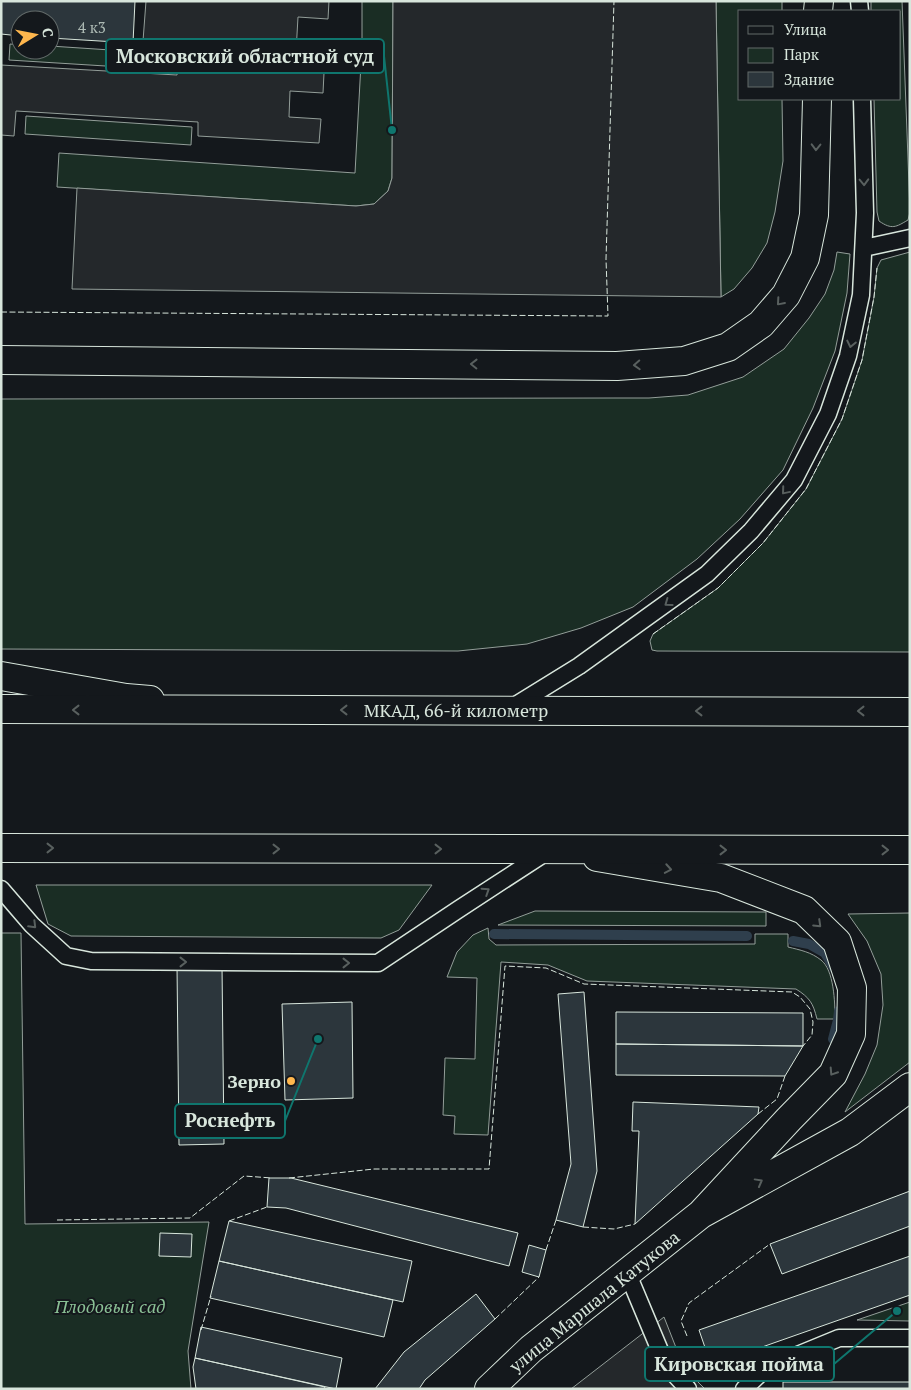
<svg xmlns="http://www.w3.org/2000/svg" width="911" height="1390" font-family="'PT Serif',serif">
	<style>
		.green { fill: #1a2d24; stroke: #939e99 }
		.parking { fill: #24282b; stroke: #939e99 }
		.lines { fill: none; stroke-linecap: round; stroke-linejoin: round }
		.stream { stroke: #2f3f4d; stroke-width: 10 }
		.building { fill: #2c363c; stroke: #d8e6dc }
		.service-casing { stroke: #d8e6dc; stroke-width: 19 }
		.minor-casing { stroke: #d8e6dc; stroke-width: 30 }
		.tertiary-casing { stroke: #d8e6dc; stroke-width: 30 }
		.secondary-casing { stroke: #d8e6dc; stroke-width: 30 }
		.trunk-casing { stroke: #d8e6dc; stroke-width: 30 }
		.service { stroke: #14181c; stroke-width: 16 }
		.minor { stroke: #14181c; stroke-width: 28 }
		.tertiary { stroke: #14181c; stroke-width: 28 }
		.secondary { stroke: #14181c; stroke-width: 28 }
		.trunk { stroke: #14181c; stroke-width: 28 }
		.fence { stroke: #d8e6dc; stroke-width: 1; stroke-dasharray: 6 2.5; stroke-linecap: butt }
		.oneway { stroke: #59605f }
		.poi-dot { fill: #ffb74d; stroke: #14181c; stroke-width: 2 }
		.labels { text-anchor: middle; dominant-baseline: central; stroke-width: 4; stroke-linejoin: round; paint-order: stroke }
		.number-label { font-size: 15px; fill: #adbab4 }
		.street-label { font-size: 18px; fill: #d8e6dc; stroke: #14181c }
		.poi-label { font-size: 18px; font-weight: bold; fill: #d8e6dc; stroke: #14181c; text-anchor: end }
		.park-label { font-size: 18px; font-style: italic; fill: #8ac095; stroke: #14181c }
		.leader { fill: none; stroke: #0f766e; stroke-width: 2 }
		.callout-dot { fill: #0f766e; stroke: #14181c; stroke-width: 2 }
		.callout { fill: #14181c; stroke: #0f766e; stroke-width: 2 }
		.callout-label { font-size: 19px; text-anchor: middle; font-weight: bold; fill: #d8e6dc }
	</style>
	<rect width="100%" height="100%" fill="#14181c"/>
	<path class="green" d="M 362,1 L 393,1 L 392,178 L 388,191 L 374,204 L 356,206 L 57,187 L 59,153 L 355,173 L 362,45 Z
		M 716,1 L 782,1 L 782,11 L 740,11 L 740,99 L 782,99 L 783,161 L 775,212 L 767,243 L 752,268 L 734,289 L 721,297 Z
		M 871,1 L 902,1 L 910,212 L 908,220 C 896,227 892,230 879,221 L 877,212 L 874,99 L 900,99 L 900,11 L 871,11 Z
		M 10,44 L 20,45 L 20,50 L 50,50 L 50,46 L 171,54 L 170,70 L 9,60 Z
		M 26,116 L 192,127 L 191,145 L 25,134 Z
		M 837,252 L 850,254 L 847,293 L 835,351 L 813,408 L 783,470 L 740,519 L 697,559 L 633,607 L 581,628 L 527,644 L 458,651 L 1,649 L 1,399 L 616,398 L 649,398 L 688,395 L 743,377 L 784,349 L 809,318 L 825,294 L 834,270 Z
		M 910,252 L 910,652 L 657,651 L 652,650 L 650,641 L 653,634 L 718,588 L 763,543 L 806,489 L 842,419 L 862,360 L 874,297 L 877,268 L 881,260 Z
		M 36,885 L 432,885 L 399,930 L 381,938 L 71,936 L 48,924 Z
		M 535,911 L 766,912 L 766,926 L 498,925 Z
		M 910,913 L 910,1062 L 845,1112 L 865,1074 L 877,1045 L 883,1005 L 881,974 L 867,941 L 848,914 Z
		M 488,928 L 489,939 L 496,945 L 755,944 L 755,934 L 788,934 L 788,947 C 800,950 811,952 821,960 C 834,970 835,1002 835,1019 L 817,1019 C 813,1003 810,998 796,989 L 587,981 L 548,965 L 501,962 L 488,1135 L 454,1134 L 455,1116 L 443,1115 L 445,1058 L 475,1059 L 477,978 L 447,977 L 457,952 L 473,935 Z
		M 1,933 L 21,933 L 25,1224 L 209,1222 L 188,1351 L 191,1389 L 1,1389 Z
		M 910,1302 L 910,1321 L 857,1320 Z"/>
	<path class="parking" d="M 146,1 L 329,1 L 328,19 L 298,17 L 296,52 L 325,53 L 323,93 L 290,91 L 289,117 L 321,119 L 319,143 L 198,136 L 198,122 L 16,111 L 14,136 L 1,135 L 1,65 L 177,75 L 179,43 L 143,41 Z
		M 393,1 L 716,1 L 721,297 L 72,289 L 77,188 L 356,206 L 374,204 L 388,191 L 392,178 Z
		M 664,1317 L 684,1368 L 705,1389 L 571,1389 Z"/>
	<g class="lines">
		<path class="stream" d="M 494,934 L 747,936
			M 793,941 L 809,944 L 825,953 L 834,968
			M 833,1039 L 838,1020 L 839,1011"/>
	</g>
	<path class="building" d="M 1,1 L 135,1 L 133,43 L 50,38 L 50,20 L 20,20 L 20,36 L 1,34 Z
		M 177,966 L 222,966 L 224,1144 L 179,1145 Z
		M 584,992 L 597,1171 L 583,1227 L 556,1220 L 571,1164 L 558,994 Z
		M 352,1002 L 353,1098 L 285,1100 L 282,1004 Z
		M 616,1012 L 803,1013 L 803,1046 L 616,1044 Z
		M 616,1044 L 803,1046 L 785,1076 L 616,1075 Z
		M 633,1102 L 759,1107 L 758,1114 L 635,1224 L 639,1131 L 632,1131 Z
		M 269,1178 L 291,1178 L 518,1233 L 509,1266 L 286,1208 L 267,1207 Z
		M 910,1191 L 910,1226 L 782,1274 L 770,1244 Z
		M 229,1221 L 412,1261 L 403,1302 L 219,1261 Z
		M 160,1233 L 192,1234 L 191,1257 L 159,1256 Z
		M 529,1245 L 546,1250 L 539,1277 L 522,1272 Z
		M 910,1256 L 910,1295 L 711,1365 L 699,1330 Z
		M 219,1261 L 393,1300 L 384,1337 L 210,1298 Z
		M 476,1294 L 495,1319 L 425,1380 L 419,1389 L 375,1389 L 404,1352 Z
		M 201,1327 L 342,1358 L 336,1389 L 195,1358 Z
		M 195,1358 L 325,1387 L 324,1389 L 196,1389 L 193,1367 Z
		M 783,1382 L 910,1382 L 910,1389 L 783,1389 Z"/>
	<g class="lines">
		<defs>
			<path id="service" d="M 859,1 L 860,11
				M 864,248 L 910,238
				M 511,708 L 579,666 L 707,574 L 751,531 L 794,480 L 828,414 L 848,356 L 861,295 L 865,213 L 862,99
				M 1,889 L 32,925 L 66,956 L 91,961 L 378,963 L 459,909 L 548,851
				M 627,1272 L 666,1365 L 688,1389
				M 744,1389 L 766,1368 L 839,1338 L 910,1338"/>
			<path id="minor" d="M 818,11 L 819,1
				M 1,360 L 617,366 L 684,361 L 728,347 L 761,324 L 786,295 L 805,258 L 814,215 L 817,99"/>
			<path id="tertiary" d="M 1,676 L 126,698 L 150,700"/>
			<path id="secondary" d="M 597,857 L 721,878 L 804,910 L 837,942 L 852,988 L 851,1034 L 833,1074 L 789,1119 L 701,1214
				M 489,1389 L 531,1349 L 701,1214 L 850,1132 L 910,1087"/>
			<path id="trunk" d="M 1,709 L 910,712
				M 1,848 L 910,850"/>
		</defs>
		<use href="#service" class="service-casing"/>
		<use href="#minor" class="minor-casing"/>
		<use href="#tertiary" class="tertiary-casing"/>
		<use href="#secondary" class="secondary-casing"/>
		<use href="#trunk" class="trunk-casing"/>
		<use href="#service" class="service"/>
		<use href="#minor" class="minor"/>
		<use href="#tertiary" class="tertiary"/>
		<use href="#secondary" class="secondary"/>
		<use href="#trunk" class="trunk"/>
		<path class="fence" d="M 1,312 L 608,316 L 606,259 L 614,1
			M 653,634 L 718,588 L 763,543 L 806,489 L 842,419 L 862,360 L 874,297 L 877,268
			M 758,1114 L 777,1099 L 785,1076
			M 289,1178 L 374,1169 L 489,1169 L 505,966 L 546,968 L 584,984 L 792,992 L 800,997 L 810,1009 L 813,1022 L 812,1035 L 803,1046
			M 57,1220 L 190,1218 L 244,1176 L 272,1178
			M 229,1221 L 267,1207
			M 583,1227 L 614,1229 L 635,1224
			M 546,1250 L 556,1220
			M 495,1319 L 539,1277
			M 201,1330 L 211,1296
			M 687,1336 L 681,1321 L 689,1303 L 770,1244"/>
	</g>
	<defs><path id="oneway-chevron" d="M-2-3.5L2.5 0L-2 3.5" fill="none" stroke-width="1.6" stroke-linecap="round" stroke-linejoin="round" transform="scale(1.25)"/></defs>
	<g class="oneway">
		<use href="#oneway-chevron" transform="translate(816 147) rotate(91)"/>
		<use href="#oneway-chevron" transform="translate(864 182) rotate(88)"/>
		<use href="#oneway-chevron" transform="translate(780 302) rotate(131)"/>
		<use href="#oneway-chevron" transform="translate(851 344) rotate(102)"/>
		<use href="#oneway-chevron" transform="translate(474 364) rotate(-179)"/>
		<use href="#oneway-chevron" transform="translate(637 365) rotate(177)"/>
		<use href="#oneway-chevron" transform="translate(785 491) rotate(130)"/>
		<use href="#oneway-chevron" transform="translate(668 603) rotate(144)"/>
		<use href="#oneway-chevron" transform="translate(76 710) rotate(-180)"/>
		<use href="#oneway-chevron" transform="translate(344 710) rotate(-180)"/>
		<use href="#oneway-chevron" transform="translate(699 711) rotate(-180)"/>
		<use href="#oneway-chevron" transform="translate(861 711) rotate(-180)"/>
		<use href="#oneway-chevron" transform="translate(50 848)"/>
		<use href="#oneway-chevron" transform="translate(276 849)"/>
		<use href="#oneway-chevron" transform="translate(438 849)"/>
		<use href="#oneway-chevron" transform="translate(723 850)"/>
		<use href="#oneway-chevron" transform="translate(885 850)"/>
		<use href="#oneway-chevron" transform="translate(668 869) rotate(10)"/>
		<use href="#oneway-chevron" transform="translate(486 891) rotate(-33)"/>
		<use href="#oneway-chevron" transform="translate(818 924) rotate(44)"/>
		<use href="#oneway-chevron" transform="translate(33 925) rotate(45)"/>
		<use href="#oneway-chevron" transform="translate(183 962)"/>
		<use href="#oneway-chevron" transform="translate(346 963)"/>
		<use href="#oneway-chevron" transform="translate(833 1072) rotate(123)"/>
		<use href="#oneway-chevron" transform="translate(759 1182) rotate(-29)"/>
	</g>
	<circle class="poi-dot" cx="291" cy="1081" r="5"/>
	<g class="labels">
		<g class="number-label">
			<text x="92" y="27">4 к3</text>
		</g>
		<g class="street-label">
			<text x="456" y="710">МКАД, 66-й километр</text>
			<text transform="translate(594 1301) rotate(-39)">улица Маршала Катукова</text>
		</g>
		<g class="poi-label">
			<text x="281" y="1081">Зерно</text>
		</g>
		<g class="park-label">
			<text x="110" y="1306">Плодовый сад</text>
		</g>
	</g>
	<path class="leader" d="M392 130L384 56M318 1039L285 1121M897 1311L834 1364"/>
	<g class="callout-dot">
		<circle cx="392" cy="130" r="5"/>
		<circle cx="318" cy="1039" r="5"/>
		<circle cx="897" cy="1311" r="5"/>
	</g>
	<g class="callout">
		<rect x="106" y="39" width="278" height="34" rx="5"/>
		<rect x="175" y="1104" width="110" height="34" rx="5"/>
		<rect x="645" y="1347" width="189" height="34" rx="5"/>
	</g>
	<g class="callout-label">
		<text x="245" y="63">Московский областной суд</text>
		<text x="230" y="1127">Роснефть</text>
		<text x="739" y="1371">Кировская пойма</text>
	</g>
	<rect width="911" height="1390" fill="none" stroke="#d8e6dc" stroke-width="5"/>
	<rect x="738" y="10" width="162" height="90" fill="#14181c" stroke="#626a69"/>
	<rect x="748" y="26" width="25" height="8" fill="#14181c" stroke="#626a69"/>
	<text x="784" y="35" font-size="15" fill="#d8e6dc">Улица</text>
	<rect x="748" y="48" width="25" height="15" fill="#1a2d24" stroke="#626a69"/>
	<text x="784" y="60" font-size="15" fill="#d8e6dc">Парк</text>
	<rect x="748" y="72" width="25" height="15" fill="#2c363c" stroke="#626a69"/>
	<text x="784" y="85" font-size="15" fill="#d8e6dc">Здание</text>
	<g transform="translate(35 35) rotate(80)"><circle r="24" fill="#14181c" stroke="#626a69"/>
	<path d="M0-4L9 19L0 12L-9 19Z" fill="#ffb74d"/>
	<text y="-8" font-size="14" font-weight="bold" text-anchor="middle" fill="#d8e6dc">С</text>
	</g>
</svg>
